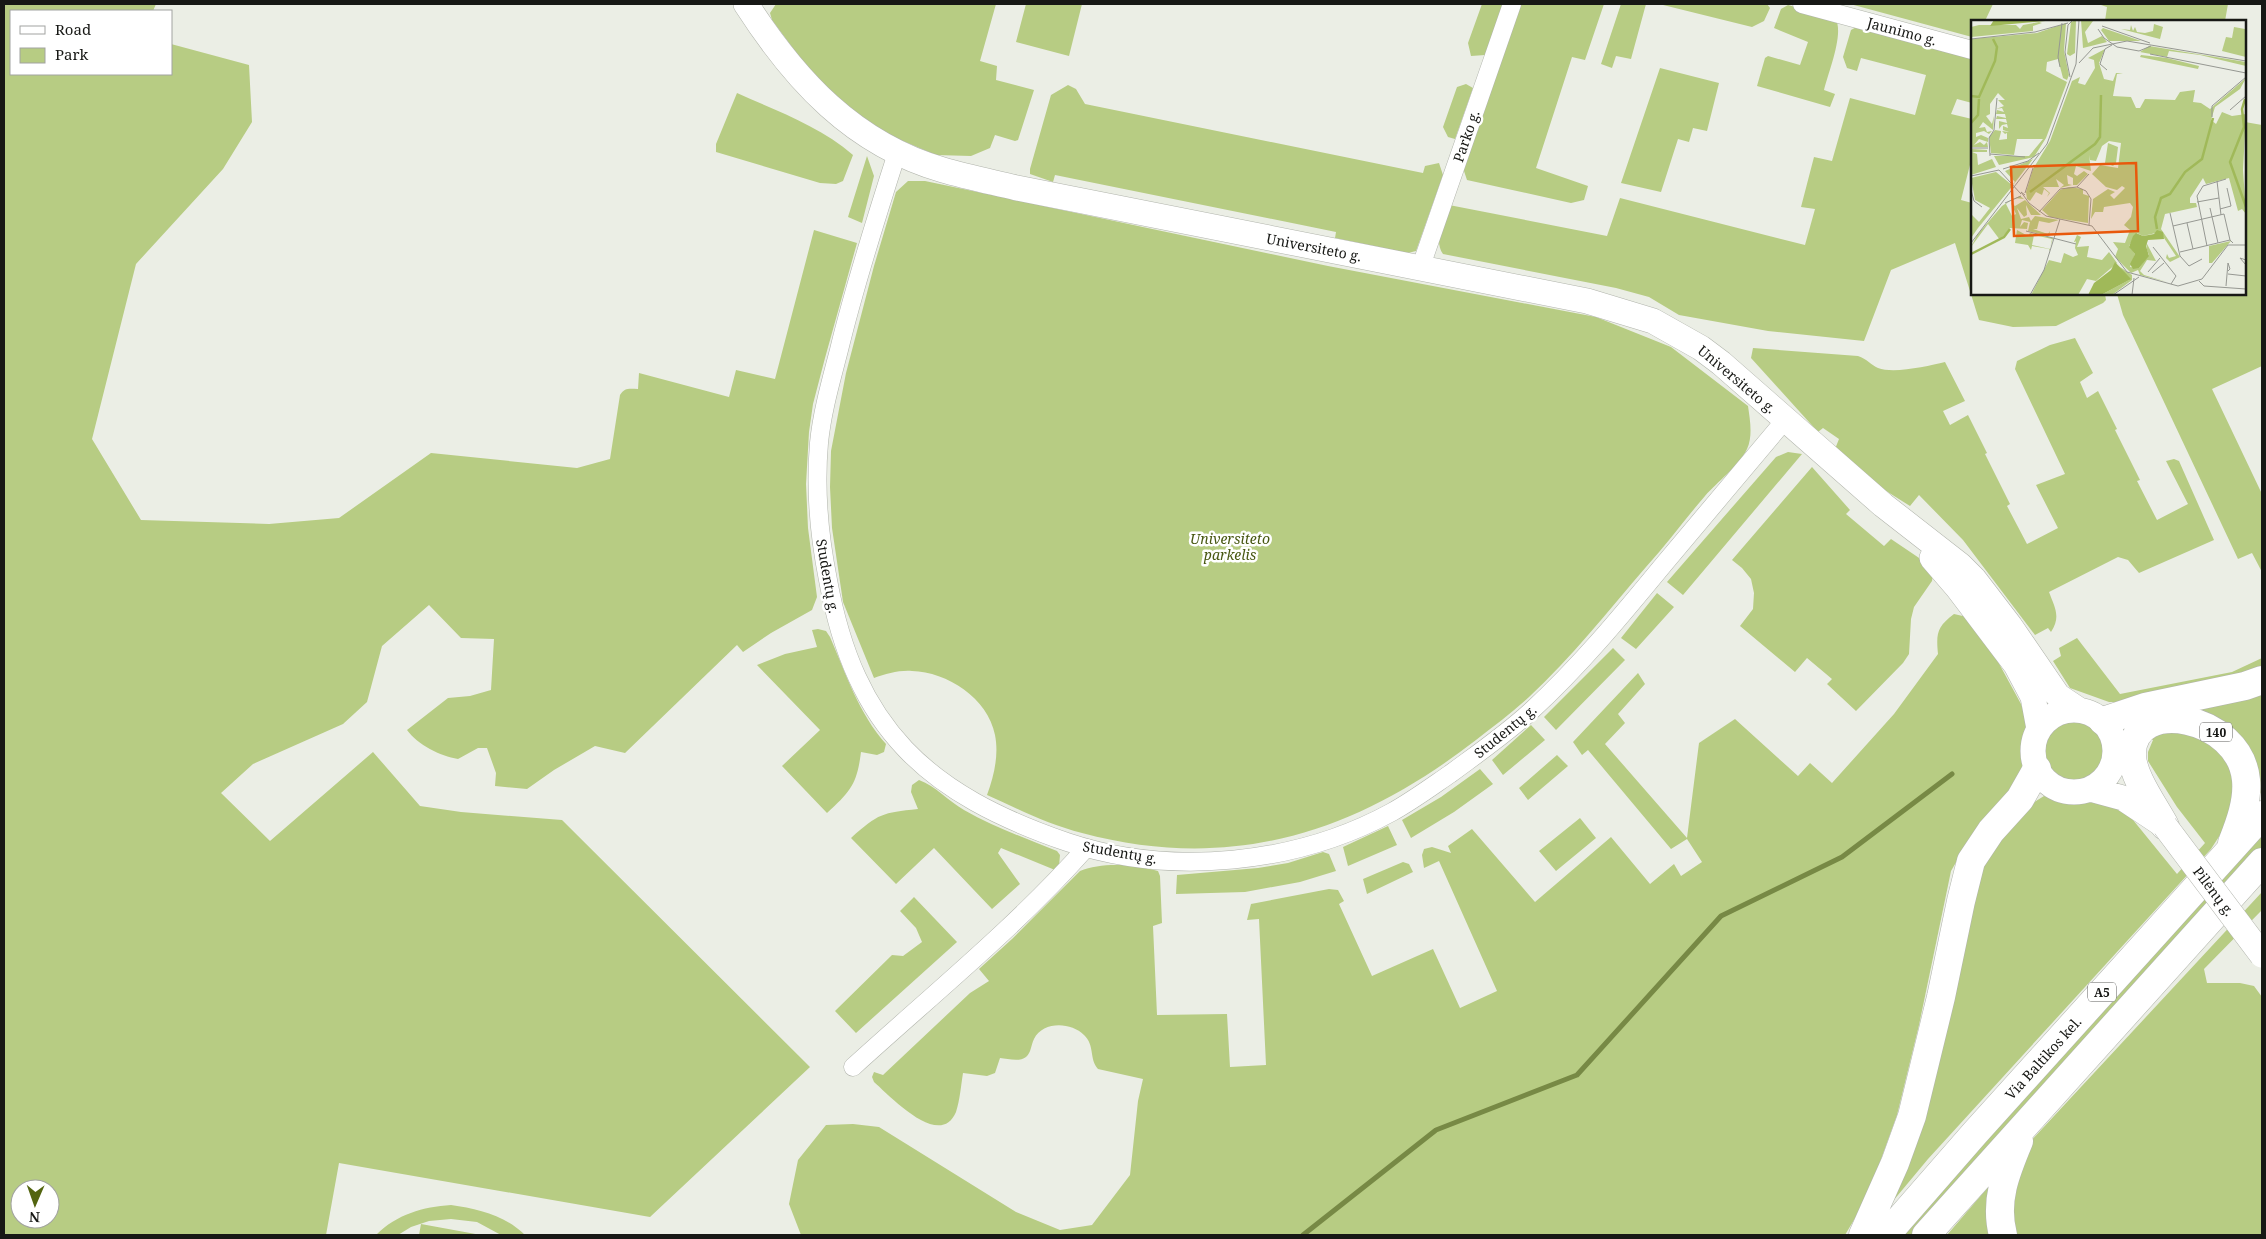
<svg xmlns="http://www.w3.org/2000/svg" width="2266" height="1239" font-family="'Noto Serif',serif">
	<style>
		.green { fill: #b7cc83; fill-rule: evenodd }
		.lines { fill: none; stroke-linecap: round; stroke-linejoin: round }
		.stream { stroke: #778945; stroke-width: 5 }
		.street-casing { stroke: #b1b4ac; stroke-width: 19 }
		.secondary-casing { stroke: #b1b4ac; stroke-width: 26 }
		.highway-casing { stroke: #b1b4ac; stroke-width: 29 }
		.street { stroke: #fff; stroke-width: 18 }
		.secondary { stroke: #fff; stroke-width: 25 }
		.highway { stroke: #fff; stroke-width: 28 }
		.secondary-bridge-casing { stroke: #b1b4ac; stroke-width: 26; stroke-linecap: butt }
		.secondary-bridge { stroke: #fff; stroke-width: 25 }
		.labels { text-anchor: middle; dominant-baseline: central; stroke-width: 5; stroke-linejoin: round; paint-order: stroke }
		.shield { fill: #fff; stroke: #5d5d5b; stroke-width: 1 }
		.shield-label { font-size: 12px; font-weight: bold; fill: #171815 }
		.street-label { font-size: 14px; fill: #171815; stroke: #fff }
		.park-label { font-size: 14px; font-style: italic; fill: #475711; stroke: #fff }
		.inset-river { fill: none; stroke: #a0b959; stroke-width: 2.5 }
		.inset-road { fill: none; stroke: #969892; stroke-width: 1 }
		.view { fill: #e8590c; fill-opacity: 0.15; stroke: #e8590c; stroke-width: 2.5 }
		.inset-edge { fill: none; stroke: #171815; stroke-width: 2.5 }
	</style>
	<rect width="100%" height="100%" fill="#ebeee5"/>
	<path class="green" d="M 4,4 L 156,4 L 153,11 L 11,11 L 11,74 L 171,74 L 171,44 L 249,65 L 252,122 L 223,169 L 136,264 L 92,439 L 141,520 L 269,524 L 339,518 L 431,453 L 577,468 L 610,459 L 620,395 C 625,387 630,389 638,389 L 639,373 L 729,397 L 736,370 L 775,379 L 814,230 L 857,243 L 825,358 L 813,404 L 809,432 L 806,484 L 808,528 L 817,597 L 812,610 L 771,633 L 743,652 L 737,645 L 625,753 L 595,746 L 554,770 L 527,789 L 495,786 L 496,773 L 487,748 L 478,748 L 458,759 C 440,756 418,745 407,730 L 448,698 L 470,696 L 491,690 L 494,639 L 461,638 L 429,605 L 382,646 L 367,702 L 343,724 L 253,764 L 221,793 L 270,841 L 373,752 L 420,806 L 461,812 L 562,820 L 810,1067 L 650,1217 L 339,1163 L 326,1235 L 4,1235 ZM 20,1189 L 50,1189 L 50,1219 L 20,1219 Z
		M 776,4 L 996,4 L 980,61 L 997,66 L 996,80 L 1034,90 L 1018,140 L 1015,141 L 995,135 L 990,148 L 971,156 L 936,155 L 877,130 L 815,78 L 772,20 L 770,13 Z
		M 1026,4 L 1082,4 L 1069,56 L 1016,42 Z
		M 1482,4 L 1504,4 L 1485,55 L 1471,56 L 1468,43 Z
		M 1521,4 L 1604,4 L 1585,60 L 1572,57 L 1536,168 L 1588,186 L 1584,200 L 1571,203 L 1467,180 L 1463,168 Z
		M 1621,4 L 1646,4 L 1631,59 L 1616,56 L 1612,68 L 1601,64 Z
		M 1659,4 L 1767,4 L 1770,8 L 1764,21 L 1752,27 Z
		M 1850,4 L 1993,4 L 1985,21 L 1972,21 L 1972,37 Z
		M 2098,4 L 2228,4 L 2225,21 L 2105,21 L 2107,7 Z
		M 1788,5 L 1835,18 C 1845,32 1828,73 1824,90 L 1835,94 L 1830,107 L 1757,86 L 1765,58 L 1768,56 L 1800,65 L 1808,42 L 1774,28 L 1781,9 Z
		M 1860,25 L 1972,55 L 1972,103 L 1957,99 L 1951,114 L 1972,119 L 1972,157 L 1961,200 L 1972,203 L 1972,226 L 1970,234 L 1972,235 L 1972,294 L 2105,294 L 2106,300 L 2103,303 L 2056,326 L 2013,327 L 1979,320 L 1955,243 L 1891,270 L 1864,341 L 1768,331 L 1679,315 L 1649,297 L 1616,288 L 1443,254 C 1433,240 1444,220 1449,205 L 1607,236 L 1620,198 L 1805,245 L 1815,209 L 1801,207 L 1814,157 L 1832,161 L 1850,98 L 1915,115 L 1926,75 L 1861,58 L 1857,71 L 1847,68 L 1843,57 L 1851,30 Z
		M 1660,68 L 1719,83 L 1707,131 L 1693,128 L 1689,142 L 1678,139 L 1661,192 L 1621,183 Z
		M 1466,84 L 1473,88 L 1455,139 L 1448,137 L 1443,127 L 1457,87 Z
		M 1068,85 L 1076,89 L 1085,104 L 1423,173 L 1425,166 L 1439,163 L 1443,175 L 1416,251 L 1408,253 L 1335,238 L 1336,232 L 1055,175 L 1053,182 L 1030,174 L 1030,169 L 1051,95 Z
		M 737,93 C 777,111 820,126 853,155 L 843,181 L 836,184 L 820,183 L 716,152 L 716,144 Z
		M 2245,122 L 2262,125 L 2262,366 L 2212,389 L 2262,494 L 2262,572 L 2252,553 L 2238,559 L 2123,315 L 2117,294 L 2245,294 Z
		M 867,156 L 874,176 L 862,223 L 848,217 Z
		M 908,181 L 925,181 L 1328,266 L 1596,317 L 1671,347 L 1748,406 C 1750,420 1753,436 1747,449 C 1739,466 1717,482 1705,496 C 1685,519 1667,544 1646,567 C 1608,611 1572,657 1529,697 C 1513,712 1494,726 1476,740 C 1356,833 1232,873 1082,833 C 1049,825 1018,809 987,795 C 994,776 999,755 995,735 C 988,698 947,672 912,671 C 899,670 886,674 874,678 L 843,602 L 832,528 L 830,487 L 831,451 L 846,373 L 874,266 L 896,192 Z
		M 2075,338 L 2093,373 L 2080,382 L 2087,398 L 2098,391 L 2117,429 L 2115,430 L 2140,480 L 2137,481 L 2157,520 L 2188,504 L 2166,461 L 2174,459 L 2179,461 L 2214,540 L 2139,573 L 2128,560 L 2118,557 L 2049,592 C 2055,608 2061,617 2051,632 L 2048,628 L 2035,635 L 1963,540 L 1919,495 L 1910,506 L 1875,484 L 1835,449 L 1839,439 L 1823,428 L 1818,432 L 1751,358 L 1753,348 L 1858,356 C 1867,359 1871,365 1878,368 C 1894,374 1928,366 1945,362 L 1965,401 L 1943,411 L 1950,425 L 1968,415 L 1987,453 L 1985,454 L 2010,504 L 2007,506 L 2027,544 L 2058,528 L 2036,485 L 2065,474 L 2015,369 L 2017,361 L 2050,345 Z
		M 1788,452 L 1802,454 L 1683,595 L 1667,582 L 1776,457 Z
		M 1812,467 L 1850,510 L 1846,514 L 1884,546 L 1891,539 L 1928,564 L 1933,574 L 1932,581 L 1914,607 L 1911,619 L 1909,654 L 1903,663 L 1856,711 L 1827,684 L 1832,679 L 1807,658 L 1795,672 L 1740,626 L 1753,609 L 1754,593 L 1751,579 L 1742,568 L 1732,560 Z
		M 1657,593 L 1674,607 L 1636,649 L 1621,638 Z
		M 1954,614 L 1967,617 L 1996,658 L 2021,704 L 2028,722 L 2023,778 L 1970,838 L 1951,871 L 1919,1025 L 1897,1115 L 1867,1198 L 1845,1235 L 801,1235 L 789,1204 L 798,1160 L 826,1125 L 853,1124 L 879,1127 L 1016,1212 L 1060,1230 L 1092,1225 L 1130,1175 L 1138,1101 L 1143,1079 L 1098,1069 C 1089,1059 1095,1045 1084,1035 C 1071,1022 1043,1021 1034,1039 C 1031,1045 1031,1053 1026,1057 C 1020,1062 1008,1059 1000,1058 L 995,1073 L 987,1076 L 963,1073 C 961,1085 960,1100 956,1112 C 940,1150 890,1096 874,1082 L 872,1077 L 874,1072 L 883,1075 L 970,993 L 989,981 L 979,969 L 1012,939 L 1080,871 C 1102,862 1134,864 1158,871 L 1160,876 L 1162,923 L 1153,926 L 1157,1015 L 1227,1014 L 1230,1067 L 1266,1065 L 1259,919 L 1247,920 L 1251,904 L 1329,889 L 1338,890 L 1344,901 L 1339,904 L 1372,976 L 1433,949 L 1460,1008 L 1497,991 L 1439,861 L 1424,868 L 1422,855 L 1424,849 L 1432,847 L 1451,853 L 1448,846 L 1472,829 L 1535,902 L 1611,837 L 1650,884 L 1674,864 L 1681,876 L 1702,862 L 1687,839 L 1671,849 L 1588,750 L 1582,755 L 1573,742 L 1638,673 L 1645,684 L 1618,714 L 1625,723 L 1605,744 L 1687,838 L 1699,743 L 1735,719 L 1798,776 L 1810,763 L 1832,783 L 1894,714 L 1938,654 C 1936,633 1937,627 1954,614 Z
		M 818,629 L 826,631 L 830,637 C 846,674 859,714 886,744 L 884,752 L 877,755 L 861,752 C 857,784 851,791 827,813 L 782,766 L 820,730 L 757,665 L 785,654 L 817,647 L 812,630 Z
		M 2077,638 L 2120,694 L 2232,672 L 2262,658 L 2262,671 L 2124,702 L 2109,702 L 2070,688 L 2053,661 L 2061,656 L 2059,648 Z
		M 1613,648 L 1625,660 L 1556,730 L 1544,717 Z
		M 2262,692 L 2262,791 L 2256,799 L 2183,707 Z
		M2045 751a29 29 0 1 1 58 0a29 29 0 1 1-58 0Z
		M 1531,725 L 1545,740 L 1503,775 L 1492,760 Z
		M 2158,729 L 2210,736 L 2236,775 L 2229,821 L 2211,849 L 1928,1159 L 1888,1207 L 1981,864 L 2031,804 L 2044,796 L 2076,801 L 2113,802 L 2129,815 L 2177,874 L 2205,843 L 2177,807 L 2148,761 L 2148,752 L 2153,740 L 2147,735 Z
		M 1557,755 L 1568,766 L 1528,800 L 1519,788 Z
		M 1480,769 L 1493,784 L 1454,812 L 1411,838 L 1402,820 L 1441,797 Z
		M 919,780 C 936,786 948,801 964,810 C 994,827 1025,838 1057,851 L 1060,855 L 1059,866 L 1055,870 L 1001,848 L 998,853 L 1020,884 L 992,909 L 934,848 L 896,884 L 851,838 C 879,813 882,813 918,809 L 911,792 L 912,785 Z
		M 1580,818 L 1596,838 L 1556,871 L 1539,851 Z
		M 1388,826 L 1397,845 L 1348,866 L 1343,847 Z
		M 2262,833 L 2262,847 L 1914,1235 L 1903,1235 L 2009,1113 Z
		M 1323,852 L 1329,854 L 1336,871 L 1300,882 L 1245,892 L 1176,894 L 1177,875 L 1258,868 L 1288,863 Z
		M 1403,862 L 1409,864 L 1413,872 L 1367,894 L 1363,879 Z
		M 2262,892 L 2262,910 L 2204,969 L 2207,983 L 2240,983 L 2254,986 L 2262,997 L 2262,1235 L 1947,1235 L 1990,1185 Z
		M 914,897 L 957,942 L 856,1033 L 835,1011 L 892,955 L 903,956 L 922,942 L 916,928 L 900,911 Z
		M 451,1205 C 478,1209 505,1215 525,1235 L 501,1235 L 477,1222 L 451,1219 L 429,1221 L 411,1227 L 398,1235 L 376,1235 C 397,1214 423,1207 451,1205 Z
		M 421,1224 L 481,1235 L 419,1235 Z"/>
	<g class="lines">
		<path class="stream" d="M 1303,1235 L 1436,1130 L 1577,1075 L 1721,916 L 1842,857 L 1952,774"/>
		<defs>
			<path id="street" d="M 1802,4 L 1972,50
				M 897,153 C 876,218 855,284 839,350 C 831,381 822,412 819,443 C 815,489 819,535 828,580 C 855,729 927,794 1067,842 C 1171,877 1297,864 1392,812 C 1412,801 1431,787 1450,774 C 1477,754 1506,734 1531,711 C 1580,666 1622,615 1664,564 C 1704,516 1745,468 1785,420
				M 1420,269 L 1512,4
				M 853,1067 C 932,995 1016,927 1086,848"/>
			<path id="secondary" d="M 746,4 C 795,80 853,144 943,170 C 967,177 992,182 1017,188 L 1587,301 L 1653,321 L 1701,348 L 1721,363 L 1883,505 L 1960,565 L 1974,579 L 2010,626 L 2058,696 L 2079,710
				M 1932,558 L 1957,587 L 2016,665 L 2033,697 L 2039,729
				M2033 751a41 41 0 1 1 82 0a41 41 0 1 1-82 0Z
				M 2090,789 L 2123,798 L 2165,826"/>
			<path id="highway" d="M 2103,721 L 2145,707 L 2245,686 L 2262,680
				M 2165,826 C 2155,807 2131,775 2132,753 C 2133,696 2240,715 2246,780 C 2248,801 2240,823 2232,843
				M 1863,1235 L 1895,1163 L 1912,1116 L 1941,997 L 1961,901 L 1971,861 L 1991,831 L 2020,799 L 2037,769
				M 1886,1235 L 1975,1133 L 2262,815
				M 1926,1235 L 2262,862
				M 2003,1235 C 1994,1201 2006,1172 2019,1141"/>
		</defs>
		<use href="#street" class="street-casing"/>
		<use href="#secondary" class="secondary-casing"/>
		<use href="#highway" class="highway-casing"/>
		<use href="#street" class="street"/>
		<use href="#secondary" class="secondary"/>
		<use href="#highway" class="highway"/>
		<defs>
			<path id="secondary-bridge" d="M 2165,826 L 2262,955"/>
		</defs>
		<use href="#secondary-bridge" class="secondary-bridge-casing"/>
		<use href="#secondary-bridge" class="secondary-bridge"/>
	</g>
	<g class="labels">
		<g class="shield">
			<rect x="2200" y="722.5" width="32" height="19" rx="4"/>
			<rect x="2088" y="982.5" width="28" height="19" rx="4"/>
		</g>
		<g class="shield-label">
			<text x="2216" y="732">140</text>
			<text x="2102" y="992">A5</text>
		</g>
		<g class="street-label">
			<text transform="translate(1902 31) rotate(15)">Jaunimo g.</text>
			<text transform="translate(1466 136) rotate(-71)">Parko g.</text>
			<text transform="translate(1314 247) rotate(11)">Universiteto g.</text>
			<text transform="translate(1737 379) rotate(40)">Universiteto g.</text>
			<text transform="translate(828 576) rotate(80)">Studentų g.</text>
			<text transform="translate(1505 731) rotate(-39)">Studentų g.</text>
			<text transform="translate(1120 852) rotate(10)">Studentų g.</text>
			<text transform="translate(2214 891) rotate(53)">Pilėnų g.</text>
			<text transform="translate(2043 1058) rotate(-48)">Via Baltikos kel.</text>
		</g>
		<g class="park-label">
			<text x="1230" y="538">Universiteto<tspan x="1230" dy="16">parkelis</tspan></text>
		</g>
	</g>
	<g transform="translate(1971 20)">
		<rect width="275" height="275" fill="#ebeee5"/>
		<path d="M 105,0 L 104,33 L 99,36 L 96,34 L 100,2 ZM 110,0 L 122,1 L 114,12 L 117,23 L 131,16 L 136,22 L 112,28 ZM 68,2 L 71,3 L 62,6 L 62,11 L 0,17 L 0,7 L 8,5 L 45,5 L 49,9 L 52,5 ZM 95,3 L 93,31 L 98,55 L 96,60 L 92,58 L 87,39 L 76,42 L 75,51 L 96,62 L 75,118 L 63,137 L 28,145 L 23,136 L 58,136 L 72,119 L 46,119 L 43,135 L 20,133 L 18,117 L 24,110 L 30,111 L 30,112 L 28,120 L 36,119 L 36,113 L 34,114 L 31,111 L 38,112 L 32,110 L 32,106 L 37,108 L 36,104 L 31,105 L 28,109 L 28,101 L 36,103 L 35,99 L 25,99 L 26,96 L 35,98 L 34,94 L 25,94 L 26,90 L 33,92 L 31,88 L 25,89 L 33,86 L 27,80 L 34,80 L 27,73 L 19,84 L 19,94 L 15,96 L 21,104 L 23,96 L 22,110 L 12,102 L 8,108 L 14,107 L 16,112 L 21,111 L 18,114 L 13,111 L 5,113 L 5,117 L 10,115 L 17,118 L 17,122 L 8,119 L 3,125 L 9,122 L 13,125 L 16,122 L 17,127 L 0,127 L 0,19 L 66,13 ZM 183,4 L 192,7 L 189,19 L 150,9 L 159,10 L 160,5 L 162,11 L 164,7 L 166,12 L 174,13 L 182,11 ZM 275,5 L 275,37 L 251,31 L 255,17 L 261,18 L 263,7 L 274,9 ZM 132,8 L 170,21 L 138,21 L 130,10 ZM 178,26 L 275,42 L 275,46 L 229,35 L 198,31 L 196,37 L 169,32 ZM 134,29 L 128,43 L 133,59 L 142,61 L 145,53 L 152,53 L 146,54 L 142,76 L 160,77 L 165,88 L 169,88 L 174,79 L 204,80 L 209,72 L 224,70 L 222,82 L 230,83 L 239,89 L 275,58 L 269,69 L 244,87 L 240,100 L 245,104 L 251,92 L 261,96 L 275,94 L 272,150 L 275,194 L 271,189 L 267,191 L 258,158 L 235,164 L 232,158 L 219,178 L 219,183 L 225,183 L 226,187 L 194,194 L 190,209 L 209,237 L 199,242 L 195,238 L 196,234 L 198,238 L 205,236 L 189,212 L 172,216 L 166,213 L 158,226 L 164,234 L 159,247 L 168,248 L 178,235 L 176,230 L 175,222 L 185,241 L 176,240 L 169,251 L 173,255 L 196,262 L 169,255 L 167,250 L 160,253 L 144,237 L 147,229 L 142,222 L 154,223 L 159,210 L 153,205 L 160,197 L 162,187 L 159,183 L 133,187 L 132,192 L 124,192 L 120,199 L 122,179 L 137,169 L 144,172 L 139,175 L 143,179 L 154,168 L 151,166 L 146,170 L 135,167 L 121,154 L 129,145 L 147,148 L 150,123 L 138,121 L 131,126 L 125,141 L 119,140 L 118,135 L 120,151 L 105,146 L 103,154 L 106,156 L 113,151 L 117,154 L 106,165 L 102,165 L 102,158 L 96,155 L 97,164 L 101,165 L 89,168 L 93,165 L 85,159 L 88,167 L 72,167 L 79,173 L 76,177 L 78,173 L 73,169 L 71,175 L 65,172 L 59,181 L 56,179 L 55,172 L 62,149 L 79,121 L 101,61 L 109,57 L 107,63 L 114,65 L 124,48 L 123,40 L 117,38 ZM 170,35 L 196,38 L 228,46 L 227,49 L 169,37 ZM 137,123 L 147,127 L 145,143 L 142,146 L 134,143 ZM 1,129 L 16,130 L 16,132 L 1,132 L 6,134 L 7,145 L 21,139 L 25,147 L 0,155 ZM 62,139 L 39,169 L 7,208 L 0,218 L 0,194 L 8,202 L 19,188 L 4,180 L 0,158 L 25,152 L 41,165 L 44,162 L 34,151 ZM 98,167 L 112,169 L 112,174 L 118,176 L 117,203 L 79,197 L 71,190 L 89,170 ZM 49,176 L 53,179 L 43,178 L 35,184 L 41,196 L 45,194 L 40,183 L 44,186 L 54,180 L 70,195 L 60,195 L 55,185 L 56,195 L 53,197 L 46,188 L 50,199 L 58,197 L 60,201 L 64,196 L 88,200 L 78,203 L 68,201 L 66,209 L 62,209 L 77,214 L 79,211 L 78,216 L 57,211 L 59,202 L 51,200 L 49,207 L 53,202 L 57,203 L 56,209 L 39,208 L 29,220 L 17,204 L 0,227 L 6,215 L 31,186 L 40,180 ZM 46,210 L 57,216 L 59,213 L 82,218 L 78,232 L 78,229 L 61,226 L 60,230 L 57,225 L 44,223 ZM 63,215 L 81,219 L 79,229 L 61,225 ZM 106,215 L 110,217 L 106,227 L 118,226 L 116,237 L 131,240 L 138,232 L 149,247 L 161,255 L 161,260 L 141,275 L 130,275 L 158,260 L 146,243 L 125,261 L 116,259 L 107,275 L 60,275 L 78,240 L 90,243 L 93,233 L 102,237 L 107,235 L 104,228 L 105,221 L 104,222 L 103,222 ZM 260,221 L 241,243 L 238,243 L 238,226 Z" fill="#b7cc83" fill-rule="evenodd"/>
		<path d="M 23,0 L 85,0 L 19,6 ZM 186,210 L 192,212 L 193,219 L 177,220 L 175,226 L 178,236 L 168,248 L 162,249 L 159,244 L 164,234 L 158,227 L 162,216 L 165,213 L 172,216 L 183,214 ZM 144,242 L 160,259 L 130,275 L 117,275 L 123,263 L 140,250 Z" fill="#a0b959"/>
		<path class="inset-river" d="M 0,76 L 8,77 L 24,41 L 26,27 L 22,19M 274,79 L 271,89 L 273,107 L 259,142 L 275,187M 0,103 L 7,95 L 8,79M 59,172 L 124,124 L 129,117 L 130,75M 186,209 L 184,197 L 190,178 L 199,174 L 214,152 L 231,139 L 242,98M 0,234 L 33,217 L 39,209"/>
		<path class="inset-road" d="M 131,6 L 179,23M 127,9 L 133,18 L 146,27 L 168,31 L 180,26M 0,19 L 64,12 L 97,3M 122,28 L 156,21 L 275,41M 179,34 L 275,53M 108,43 L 122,28M 89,47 L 87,37 L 91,3M 136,50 L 129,44 L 134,29 L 141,25M 99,57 L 94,32 L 97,5 L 102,0M 259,90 L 275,76M 241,97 L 241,86 L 275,57M 0,128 L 17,128M 19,134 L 54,137M 19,136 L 18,118 L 23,110 L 26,78M 32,149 L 57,141 L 68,133M 28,150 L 50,174M 0,156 L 28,150M 246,161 L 250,195M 106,167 L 118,154M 0,170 L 3,181 L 11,187M 54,173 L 62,148M 54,175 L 50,172 L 58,183 L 75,196 L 121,206 L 156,252 L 207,266 L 231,259 L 257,225 L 275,225M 226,182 L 248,178M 34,183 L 50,176M 239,188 L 247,223M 249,189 L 260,186 L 256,168M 68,192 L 89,169 L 106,167 L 115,171 L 120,179 L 118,205M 199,193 L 209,236 L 218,246 L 231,239M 216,203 L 222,229M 202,206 L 253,194 L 259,220M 55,211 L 105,224M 0,223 L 76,124 L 105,44 L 108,0M 236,226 L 226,176 L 232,166 L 255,159M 182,227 L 205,256 L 200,264M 209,232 L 259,220 L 262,223M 275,240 L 269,238 L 275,245M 177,252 L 189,238M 181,253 L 193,243M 257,254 L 275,256M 228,261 L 233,266 L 275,269M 255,266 L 257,243 L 259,249 L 257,251M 59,275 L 73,250 L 89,199M 142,275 L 168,257M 161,275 L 163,258"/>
		<path class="view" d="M 165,143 L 167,211 L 43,216 L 40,147 Z"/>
		<rect width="275" height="275" class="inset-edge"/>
	</g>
	<rect width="2266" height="1239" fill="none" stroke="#171815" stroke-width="10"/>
	<rect x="10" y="10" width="162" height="65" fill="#ffffff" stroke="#a2a3a1"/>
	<rect x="20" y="26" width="25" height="8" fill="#ffffff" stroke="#a2a3a1"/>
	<text x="55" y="35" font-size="15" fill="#171815">Road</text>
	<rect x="20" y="48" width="25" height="15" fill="#b7cc83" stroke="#a2a3a1"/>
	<text x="55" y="60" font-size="15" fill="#171815">Park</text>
	<g transform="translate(35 1204) rotate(182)"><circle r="24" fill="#ffffff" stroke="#a2a3a1"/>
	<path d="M0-4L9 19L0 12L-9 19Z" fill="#536510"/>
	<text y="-8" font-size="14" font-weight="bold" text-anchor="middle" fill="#171815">N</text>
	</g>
</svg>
